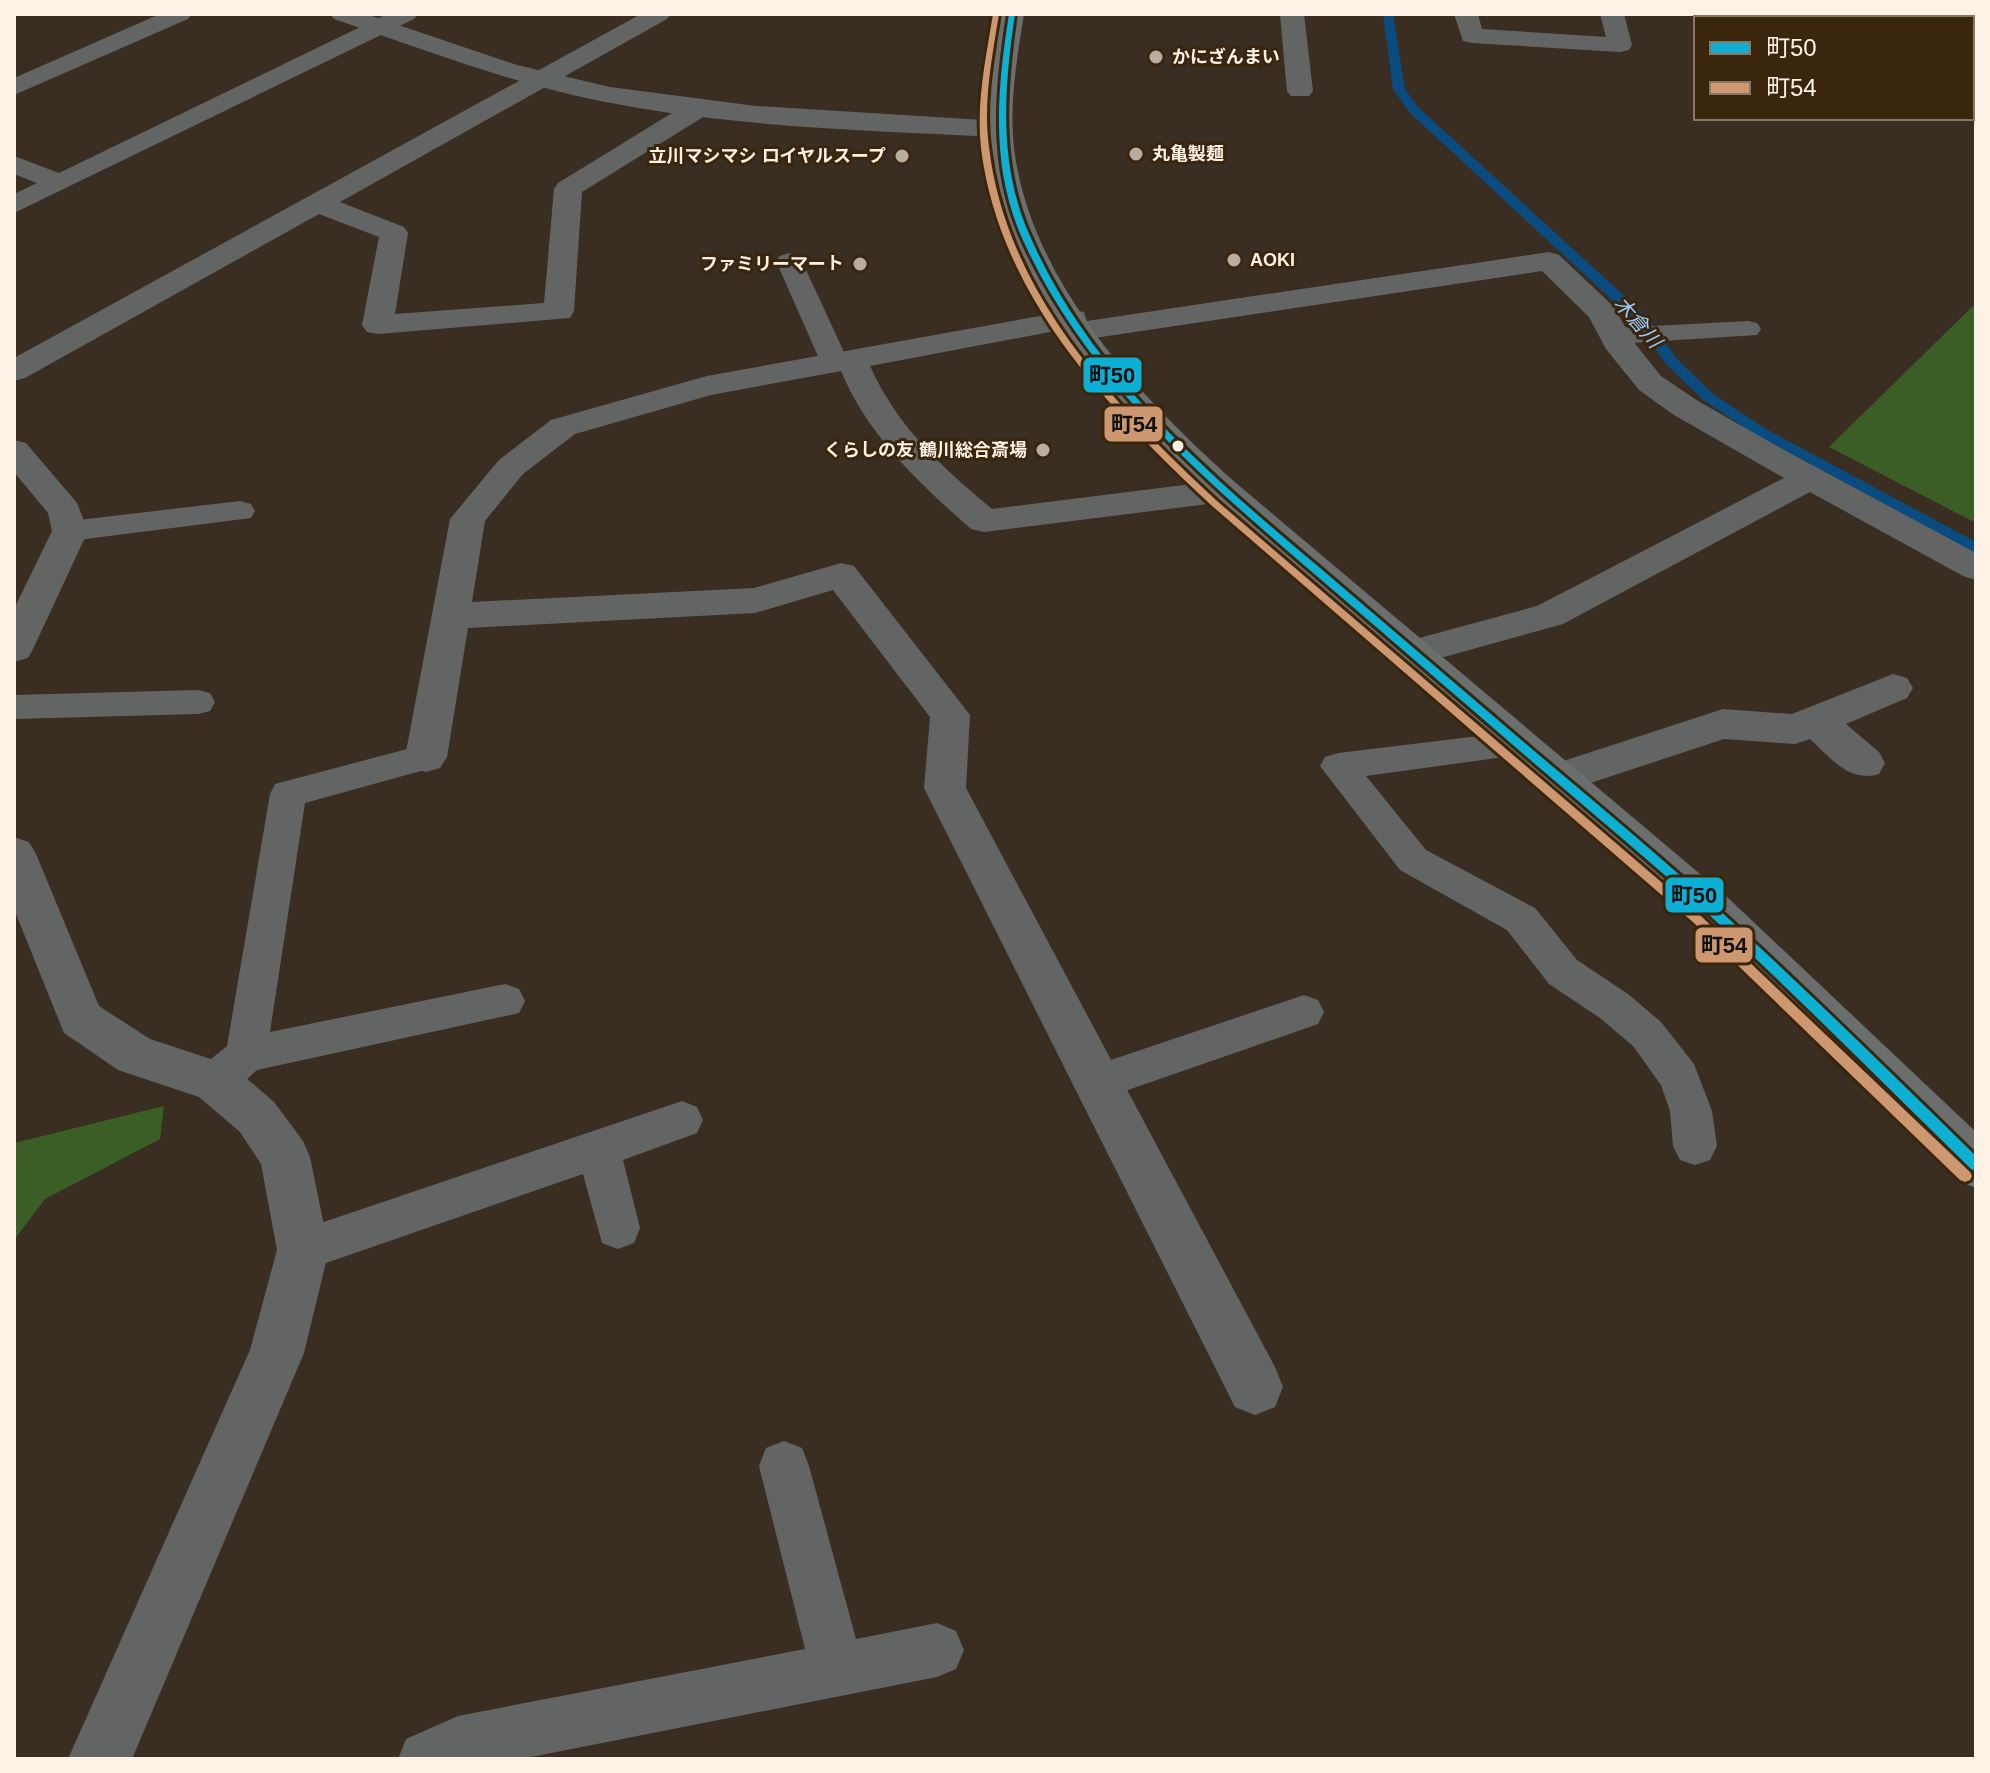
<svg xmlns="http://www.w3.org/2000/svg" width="1990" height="1773" font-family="Helvetica,'Noto Sans JP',sans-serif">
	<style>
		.green { fill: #3b5e26 }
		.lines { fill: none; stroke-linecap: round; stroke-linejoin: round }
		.stream { fill: #0b4c80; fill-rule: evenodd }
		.service { fill: #626564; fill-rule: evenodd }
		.minor { fill: #626564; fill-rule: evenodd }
		.tertiary { fill: #626564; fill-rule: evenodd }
		.primary { fill: #6a6e6c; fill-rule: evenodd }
		.bus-1-casing { stroke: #3a250d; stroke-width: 6 }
		.bus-2-casing { stroke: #3a250d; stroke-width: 6 }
		.bus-1 { fill: #0dafd3; fill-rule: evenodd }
		.bus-2 { fill: #cd976f; fill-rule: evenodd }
		.poi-dot { fill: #b9ada2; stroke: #3a250d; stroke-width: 3 }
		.bus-dot { fill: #fef2e7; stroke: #3a250d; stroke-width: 3 }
		.labels { text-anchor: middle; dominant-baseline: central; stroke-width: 6; stroke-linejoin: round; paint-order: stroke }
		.far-poi-label { font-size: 18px; font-weight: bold; fill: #fef2e7; stroke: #3a250d; text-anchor: start }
		.far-water-label { font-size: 20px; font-style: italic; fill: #9acafd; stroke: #3a250d }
		.line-badge { stroke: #3a250d; stroke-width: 3 }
		.pale-badge-label { font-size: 22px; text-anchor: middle; font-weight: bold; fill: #111 }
	</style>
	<rect width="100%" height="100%" fill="#3a2e22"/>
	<path class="green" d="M 1976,303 L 1976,523 L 1829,447 Z
		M 164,1106 L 160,1139 L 45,1199 L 14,1240 L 14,1143 Z"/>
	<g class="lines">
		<path class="stream" d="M 1383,14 L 1393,14 L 1405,89 L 1417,106 L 1647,317 L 1676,358 L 1713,394 L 1766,429 L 1976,542 L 1976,554 L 1756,435 L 1703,400 L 1666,364 L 1637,323 L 1409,112 L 1393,89 Z"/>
		<path class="service" d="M 789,253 L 798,256 L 802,261 L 849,363 L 845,369 L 835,371 L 825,369 L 821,363 L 776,261 L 780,256 Z
			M 1748,321 L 1757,323 L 1761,329 L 1757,335 L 1615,344 L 1605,342 L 1601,336 L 1605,330 L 1615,328 Z
			M 240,501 L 251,504 L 255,511 L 251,518 L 70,541 L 59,538 L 55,531 L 59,524 L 70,521 Z
			M 198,690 L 210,693 L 215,702 L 210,711 L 198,714 L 14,719 L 14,695 Z
			M 1521,731 L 1533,735 L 1539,744 L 1533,753 L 1366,776 L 1426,850 L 1535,908 L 1577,960 L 1628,994 L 1661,1022 L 1694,1064 L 1712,1111 L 1717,1146 L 1710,1160 L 1695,1165 L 1680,1160 L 1673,1146 L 1670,1111 L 1661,1085 L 1633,1046 L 1600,1018 L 1549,984 L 1507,930 L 1400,870 L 1320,766 L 1325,757 L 1338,753 Z
			M 426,744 L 439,748 L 444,757 L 439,766 L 305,803 L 270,1032 L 505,984 L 519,989 L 525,1001 L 519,1013 L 257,1070 C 239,1086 226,1103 200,1094 L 194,1081 L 200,1068 L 227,1046 L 270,794 L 275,784 Z
			M 1304,995 L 1318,1000 L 1324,1012 L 1318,1024 L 1099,1100 L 1084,1095 L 1078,1082 L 1084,1069 Z
			M 682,1101 L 697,1107 L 703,1120 L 697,1133 L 623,1160 L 640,1228 L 634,1243 L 618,1249 L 602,1243 L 583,1174 L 303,1271 L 287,1265 L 280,1250 L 287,1235 L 303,1229 Z
			M 784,1441 L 802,1448 L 809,1466 L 856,1639 L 937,1623 L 956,1631 L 964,1650 L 956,1669 L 937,1677 L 521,1759 L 398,1759 L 406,1739 L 458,1716 L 805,1649 L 759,1466 L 766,1448 Z"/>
		<path class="minor" d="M 160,14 L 192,14 L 188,19 L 14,95 L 14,78 Z
			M 387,14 L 418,14 L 414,19 L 14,213 L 14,194 L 37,183 L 14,174 L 14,156 L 59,173 Z
			M 641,14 L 671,14 L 667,19 L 340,202 L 404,227 L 408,233 L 395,314 L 544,303 L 554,189 L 558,183 L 690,102 L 708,102 L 712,108 L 708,114 L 582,192 L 574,311 L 570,318 L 378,334 L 367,332 L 362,325 L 379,237 L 319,214 L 25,378 L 14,381 L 14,358 Z
			M 1280,14 L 1304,14 L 1313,91 L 1309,96 L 1291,96 L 1287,91 Z
			M 1454,14 L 1478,14 L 1482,29 L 1606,37 L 1600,14 L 1624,14 L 1632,45 L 1629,50 L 1620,52 L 1472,43 L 1463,41 Z
			M 1746,14 L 1770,14 L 1772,18 L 1748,18 Z
			M 1930,14 L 1954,14 L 1953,18 L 1929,18 Z
			M 1972,39 L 1976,40 L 1976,56 L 1972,55 Z
			M 1549,252 L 1559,255 L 1613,306 L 1636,345 L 1661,376 L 1698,401 L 1784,450 L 1976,553 L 1976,580 L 1963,576 L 1810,492 L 1563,624 L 1415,665 L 1401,661 L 1396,652 L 1401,643 L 1537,606 L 1784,478 L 1674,415 L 1639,390 L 1606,349 L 1589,317 L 1542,271 L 1081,340 L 1070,338 L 1066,329 L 870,366 C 898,428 941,466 992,509 L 1224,480 L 1236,483 L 1241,491 L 1236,499 L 1224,502 L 984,532 L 971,529 C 919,483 868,436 841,371 L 711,395 L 575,434 L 523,474 L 485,521 L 472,602 L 754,588 L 841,563 L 854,566 L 970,715 L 966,788 L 1275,1367 L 1283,1387 L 1275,1407 L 1255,1415 L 1235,1407 L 924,788 L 930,717 L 833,590 L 755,613 L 468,628 L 447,757 L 440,768 L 426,772 L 412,768 L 405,757 L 450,519 L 499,460 L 551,420 L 707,376 L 1073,310 L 1084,312 L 1087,321 Z
			M 14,440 L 26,443 L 77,503 L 88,531 L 33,649 L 28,658 L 14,662 L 14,609 L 52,531 L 48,513 L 14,472 Z
			M 1893,674 L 1907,678 L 1913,688 L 1907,698 L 1846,724 L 1879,752 L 1885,763 L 1879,774 C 1849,783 1831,758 1810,739 L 1795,744 L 1724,739 L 1560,793 L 1545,789 L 1539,778 L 1545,767 L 1723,709 L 1792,714 Z
			M 14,837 L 29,842 L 36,854 L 99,1006 L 150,1039 L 232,1066 L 274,1102 L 303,1141 L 310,1157 L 329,1250 L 304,1353 L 132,1759 L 68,1759 L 250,1350 L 277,1250 L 261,1164 L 240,1132 L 199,1097 L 118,1070 L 64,1033 L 14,909 Z"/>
		<path class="tertiary" d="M 330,14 L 366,14 L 517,65 L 610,87 L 756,106 L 1000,121 L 1009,123 L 1013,129 L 1009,135 L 1000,137 C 859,130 715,127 577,96 C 494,77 414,46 334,19 Z"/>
		<path class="primary" d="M 1000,14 L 1024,14 C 1017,58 1009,103 1014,148 C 1030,281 1141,399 1236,483 L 1725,895 L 1976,1132 L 1976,1188 L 1958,1181 C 1871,1093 1785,1005 1694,921 C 1636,867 1575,817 1515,765 C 1444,702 1373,640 1301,577 C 1188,478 1073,379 1012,238 C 979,164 986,92 1000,14 Z"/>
		<defs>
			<path id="bus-1" d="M 1009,14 L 1015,14 C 1004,89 998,165 1030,236 C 1091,376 1212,477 1326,573 C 1395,632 1464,691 1533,750 C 1595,802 1657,854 1717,908 C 1805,988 1890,1072 1976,1156 L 1976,1171 L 1971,1169 C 1883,1083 1797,996 1706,912 C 1648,859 1587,809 1528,758 C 1459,698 1389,638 1319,578 C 1205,480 1085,379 1022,238 C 990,166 997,90 1009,14 Z"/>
			<path id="bus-2" d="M 993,14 L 999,14 C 992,57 983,103 989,147 C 1006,293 1114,405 1217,501 L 1702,917 L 1970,1172 L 1972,1176 L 1970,1180 L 1965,1182 L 1960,1180 L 1694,923 L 1211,505 C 1107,408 999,295 981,148 C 976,103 986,57 993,14 Z"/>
		</defs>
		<use href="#bus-1" class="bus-1-casing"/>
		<use href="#bus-2" class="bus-2-casing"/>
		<use href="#bus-1" class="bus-1"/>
		<use href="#bus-2" class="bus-2"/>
	</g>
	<g class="poi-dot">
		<circle cx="1156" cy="57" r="8"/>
		<circle cx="1136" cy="154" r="8"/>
		<circle cx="902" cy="156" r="8"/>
		<circle cx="1234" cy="260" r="8"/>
		<circle cx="860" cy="264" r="8"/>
		<circle cx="1043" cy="450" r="8"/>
	</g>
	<circle class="bus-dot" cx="1178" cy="446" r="7"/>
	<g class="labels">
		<g class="far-poi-label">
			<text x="1172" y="57">かにざんまい</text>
			<text x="1152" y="154">丸亀製麺</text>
			<text x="886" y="156" text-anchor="end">立川マシマシ ロイヤルスープ</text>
			<text x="1250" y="260">AOKI</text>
			<text x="844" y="264" text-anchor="end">ファミリーマート</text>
			<text x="1027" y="450" text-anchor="end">くらしの友 鶴川総合斎場</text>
		</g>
		<g class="far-water-label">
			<text transform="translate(1638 322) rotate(49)">木倉川</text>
		</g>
	</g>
	<g class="line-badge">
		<rect x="1082" y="356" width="61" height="38" rx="8" fill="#0dafd3"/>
		<rect x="1103" y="405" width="61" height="38" rx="8" fill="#cd976f"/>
		<rect x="1664" y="876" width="61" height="38" rx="8" fill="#0dafd3"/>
		<rect x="1694" y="926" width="60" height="38" rx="8" fill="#cd976f"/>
	</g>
	<g class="pale-badge-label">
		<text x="1112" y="383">町50</text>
		<text x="1134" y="432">町54</text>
		<text x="1694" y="903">町50</text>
		<text x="1724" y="953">町54</text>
	</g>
	<rect width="1990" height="1773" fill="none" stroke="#fef2e7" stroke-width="32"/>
	<rect x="1694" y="16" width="280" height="104" fill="#3a250d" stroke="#887764" stroke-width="2"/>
	<rect x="1710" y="42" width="40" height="12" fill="#0dafd3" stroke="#887764" stroke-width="2"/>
	<text x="1766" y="56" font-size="24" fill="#fef2e7">町50</text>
	<rect x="1710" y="82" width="40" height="12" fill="#cd976f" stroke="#887764" stroke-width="2"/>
	<text x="1766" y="96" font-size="24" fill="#fef2e7">町54</text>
</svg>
